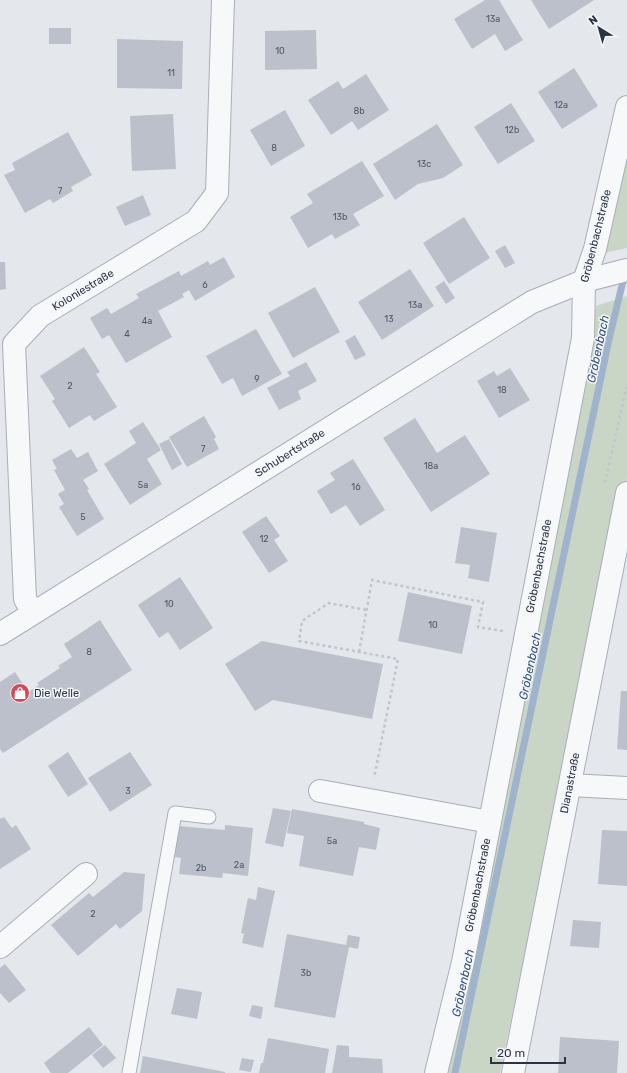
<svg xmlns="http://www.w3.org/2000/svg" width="627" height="1073" font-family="Rubik,sans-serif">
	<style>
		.green { fill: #c9d6c5 }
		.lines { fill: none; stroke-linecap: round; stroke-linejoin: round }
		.stream { stroke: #9fb4cc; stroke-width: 7 }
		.building { fill: #bbc0ca }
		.service-casing { stroke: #a9aeb7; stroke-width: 15 }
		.minor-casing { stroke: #a9aeb7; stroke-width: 24 }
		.tertiary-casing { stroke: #a9aeb7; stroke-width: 24 }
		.path { stroke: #c2c5cb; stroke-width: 2.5; stroke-dasharray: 3 3; stroke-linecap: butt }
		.service { stroke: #f7f8fa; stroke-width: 13 }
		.minor { stroke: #f7f8fa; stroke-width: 22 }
		.tertiary { stroke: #f7f8fa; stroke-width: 22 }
		.labels { text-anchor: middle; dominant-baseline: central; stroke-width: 3; stroke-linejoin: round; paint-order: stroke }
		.number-label { font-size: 9px; fill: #4f5766 }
		.street-label { font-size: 11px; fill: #2b3445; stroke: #f4f6f9 }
		.poi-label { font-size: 11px; fill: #2b3445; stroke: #f4f6f9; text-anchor: start }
		.water-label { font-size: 12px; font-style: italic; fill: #34527a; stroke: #f4f6f9 }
	</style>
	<rect width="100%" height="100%" fill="#e4e7ec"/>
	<path class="green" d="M 627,146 L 627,248 L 604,253 Z
		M 627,296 L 627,477 L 596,610 L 500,1073 L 444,1073 L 481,899 L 596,306 Z"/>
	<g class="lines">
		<path class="stream" d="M 455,1073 L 609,339 L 625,273"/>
	</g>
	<path class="building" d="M 485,0 L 499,0 L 523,40 L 505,51 L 495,34 L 472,49 L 454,19 Z
		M 531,0 L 594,0 L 549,29 Z
		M 49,28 L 71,28 L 71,44 L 49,44 Z
		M 316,30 L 317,69 L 265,70 L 265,31 Z
		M 117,39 L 183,41 L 182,89 L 117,88 Z
		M 574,68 L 598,106 L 562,129 L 538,92 Z
		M 366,74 L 389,110 L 358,130 L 352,121 L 331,135 L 308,100 L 338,81 L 343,89 Z
		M 511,103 L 535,141 L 498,164 L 474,127 Z
		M 285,110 L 305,146 L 271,166 L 250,130 Z
		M 173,114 L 176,169 L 132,171 L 130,116 Z
		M 437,124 L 463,165 L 443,178 L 418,184 L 395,200 L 373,164 Z
		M 68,132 L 92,175 L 71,187 L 73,191 L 53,203 L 50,199 L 25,213 L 4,175 L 15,170 L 12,163 Z
		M 362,161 L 384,196 L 353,214 L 360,225 L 335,239 L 332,234 L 308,248 L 290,217 L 313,203 L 307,194 Z
		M 143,195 L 151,215 L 125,226 L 116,207 Z
		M 464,217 L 490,258 L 449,284 L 423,243 Z
		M 505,245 L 515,263 L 505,268 L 495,251 Z
		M 224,257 L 235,277 L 195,301 L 189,290 L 182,294 L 184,297 L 158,311 L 172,337 L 126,363 L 109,335 L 102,339 L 90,318 L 107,308 L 111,314 L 139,298 L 136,294 L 179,271 L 181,276 L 208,261 L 210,265 Z
		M 0,262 L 5,262 L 6,289 L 0,290 Z
		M 410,269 L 434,306 L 382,340 L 358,302 Z
		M 444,281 L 455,298 L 446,304 L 435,287 Z
		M 315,287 L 340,332 L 293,358 L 268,313 Z
		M 256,329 L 282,374 L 242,396 L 233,378 L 222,384 L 206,356 Z
		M 355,335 L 366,355 L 355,360 L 345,341 Z
		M 84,347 L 100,372 L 96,374 L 117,407 L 94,421 L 90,415 L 69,428 L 52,401 L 55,399 L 40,376 Z
		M 306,362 L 317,381 L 298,391 L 301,399 L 279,410 L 267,388 L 290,376 L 287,372 Z
		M 510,368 L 530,400 L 499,418 L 477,381 L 494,371 L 497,376 Z
		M 204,416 L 216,437 L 214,439 L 219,449 L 187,467 L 169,437 Z
		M 415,418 L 437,453 L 465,435 L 490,474 L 431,512 L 383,438 Z
		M 143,422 L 161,450 L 147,459 L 162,484 L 130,505 L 104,464 L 136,443 L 129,431 Z
		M 169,439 L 182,464 L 172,470 L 159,444 Z
		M 71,449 L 77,458 L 88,452 L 98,471 L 83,480 L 89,489 L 87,490 L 104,519 L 77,536 L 59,507 L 64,504 L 58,494 L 65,490 L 54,470 L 57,469 L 52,460 Z
		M 353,459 L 385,510 L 360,526 L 346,505 L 331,514 L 317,491 L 335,480 L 330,473 Z
		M 266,516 L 280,536 L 274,540 L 288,561 L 269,573 L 242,532 Z
		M 461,527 L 497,533 L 489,582 L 468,578 L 470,565 L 455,563 Z
		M 180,577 L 213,628 L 180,650 L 168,632 L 159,638 L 138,605 Z
		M 408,592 L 472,606 L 462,654 L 398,641 Z
		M 100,620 L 132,670 L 3,753 L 0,749 L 0,682 L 15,672 L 28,692 L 39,685 L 37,683 L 60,668 L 58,666 L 72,657 L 64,644 Z
		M 262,641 L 383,664 L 372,719 L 273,700 L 255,711 L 225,664 Z
		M 621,691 L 627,691 L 627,750 L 617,749 Z
		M 68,752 L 88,784 L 68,797 L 48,766 Z
		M 130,752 L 152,785 L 110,812 L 88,778 Z
		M 273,808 L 291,811 L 283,847 L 265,843 Z
		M 292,809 L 364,822 L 364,824 L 380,828 L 376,850 L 359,847 L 353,876 L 299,866 L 304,836 L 287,833 Z
		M 4,817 L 12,828 L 16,825 L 31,849 L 0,869 L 0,819 Z
		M 225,825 L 253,828 L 248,876 L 223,873 L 222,878 L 179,874 L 181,858 L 175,857 L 178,826 L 225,830 Z
		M 602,830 L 627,831 L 627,886 L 598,884 Z
		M 124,872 L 145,874 L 142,911 L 120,929 L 116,924 L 78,956 L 51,925 L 89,893 L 93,897 Z
		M 258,887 L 275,891 L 263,948 L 242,943 L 244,934 L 241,933 L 248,898 L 256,900 Z
		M 573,920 L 601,922 L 599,948 L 570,946 Z
		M 287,934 L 346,945 L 348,935 L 360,937 L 358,949 L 349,947 L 335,1018 L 274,1007 Z
		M 5,964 L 26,990 L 9,1003 L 0,993 L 0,968 Z
		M 177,988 L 202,992 L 197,1019 L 171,1014 Z
		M 252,1005 L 263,1007 L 261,1019 L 249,1016 Z
		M 89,1027 L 103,1045 L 68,1073 L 51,1073 L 44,1063 Z
		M 560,1037 L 619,1041 L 617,1073 L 558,1073 Z
		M 268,1038 L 329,1049 L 325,1073 L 259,1073 L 261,1063 L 263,1063 Z
		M 105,1045 L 116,1058 L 103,1068 L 92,1055 Z
		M 337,1045 L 349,1046 L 349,1057 L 382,1059 L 383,1073 L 332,1073 Z
		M 143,1056 L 225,1072 L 225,1073 L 140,1073 Z
		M 242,1058 L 254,1060 L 251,1072 L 239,1070 Z"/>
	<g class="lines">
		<defs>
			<path id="service" d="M 129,1073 L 175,813 L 209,817"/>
			<path id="minor" d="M 33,613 L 25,599 L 14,344 L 40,316 L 196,221 L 217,193 L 223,0
				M 570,785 L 627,788
				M 320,791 L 490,822
				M 0,947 L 86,874
				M 436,1073 L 463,962 L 583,338 L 584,281 L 595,249 L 627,107
				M 513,1073 L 627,493"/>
			<path id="tertiary" d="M 0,634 L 532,302 L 584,281 L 627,270"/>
		</defs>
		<use href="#service" class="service-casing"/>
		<use href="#minor" class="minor-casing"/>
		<use href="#tertiary" class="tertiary-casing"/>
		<path class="path" d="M 605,483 L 627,384
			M 366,610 L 329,603 L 302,621 L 299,641 L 398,659 L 374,778
			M 359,652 L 372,580 L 483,602 L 478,627 L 503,631"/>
		<use href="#service" class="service"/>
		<use href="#minor" class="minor"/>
		<use href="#tertiary" class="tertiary"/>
	</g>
	<defs>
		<symbol id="shop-disc" viewBox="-11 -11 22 22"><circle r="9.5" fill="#d1495b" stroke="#f4f6f9"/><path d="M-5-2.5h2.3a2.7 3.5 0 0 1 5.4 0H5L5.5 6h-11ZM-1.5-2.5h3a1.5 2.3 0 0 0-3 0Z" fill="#fff"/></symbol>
	</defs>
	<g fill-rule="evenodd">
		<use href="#shop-disc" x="9" y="682" width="22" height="22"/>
	</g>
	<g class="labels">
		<g class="number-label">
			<text x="493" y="19">13a</text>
			<text x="280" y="51">10</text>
			<text x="171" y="73">11</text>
			<text x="561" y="105">12a</text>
			<text x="359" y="111">8b</text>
			<text x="512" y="130">12b</text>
			<text x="274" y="148">8</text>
			<text x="424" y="164">13c</text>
			<text x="60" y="191">7</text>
			<text x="340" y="217">13b</text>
			<text x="205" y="285">6</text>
			<text x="415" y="305">13a</text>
			<text x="389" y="319">13</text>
			<text x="147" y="321">4a</text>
			<text x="127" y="334">4</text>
			<text x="257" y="379">9</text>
			<text x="70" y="386">2</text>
			<text x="502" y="390">18</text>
			<text x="203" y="449">7</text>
			<text x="431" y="466">18a</text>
			<text x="143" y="485">5a</text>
			<text x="356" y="487">16</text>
			<text x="83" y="517">5</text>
			<text x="264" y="539">12</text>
			<text x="169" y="604">10</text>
			<text x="433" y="625">10</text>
			<text x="89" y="652">8</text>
			<text x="128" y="791">3</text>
			<text x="332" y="841">5a</text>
			<text x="239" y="865">2a</text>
			<text x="201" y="868">2b</text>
			<text x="93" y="914">2</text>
			<text x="306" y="973">3b</text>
		</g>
		<g class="street-label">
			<text transform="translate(596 236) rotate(-76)">Gröbenbachstraße</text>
			<text transform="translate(83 290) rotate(-31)">Koloniestraße</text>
			<text transform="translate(290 453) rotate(-32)">Schubertstraße</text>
			<text transform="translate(539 566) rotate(-79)">Gröbenbachstraße</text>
			<text transform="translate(570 783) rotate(-79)">Dianastraße</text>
			<text transform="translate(478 885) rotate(-79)">Gröbenbachstraße</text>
		</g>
		<g class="poi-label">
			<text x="34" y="693">Die Welle</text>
		</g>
		<g class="water-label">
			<text transform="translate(598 349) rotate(-78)">Gröbenbach</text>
			<text transform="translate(530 666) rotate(-78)">Gröbenbach</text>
			<text transform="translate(463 983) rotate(-78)">Gröbenbach</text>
		</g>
	</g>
	<g transform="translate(599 28) rotate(323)" stroke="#f4f6f9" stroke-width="3" paint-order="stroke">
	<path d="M0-3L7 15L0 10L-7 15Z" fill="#2b3445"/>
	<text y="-6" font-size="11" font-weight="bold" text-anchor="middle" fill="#2b3445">N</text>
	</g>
	<path d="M491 1057v6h74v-6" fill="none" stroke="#2b3445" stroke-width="2"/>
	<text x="497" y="1057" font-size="12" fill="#2b3445" stroke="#f4f6f9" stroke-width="3" paint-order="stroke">20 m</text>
</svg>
